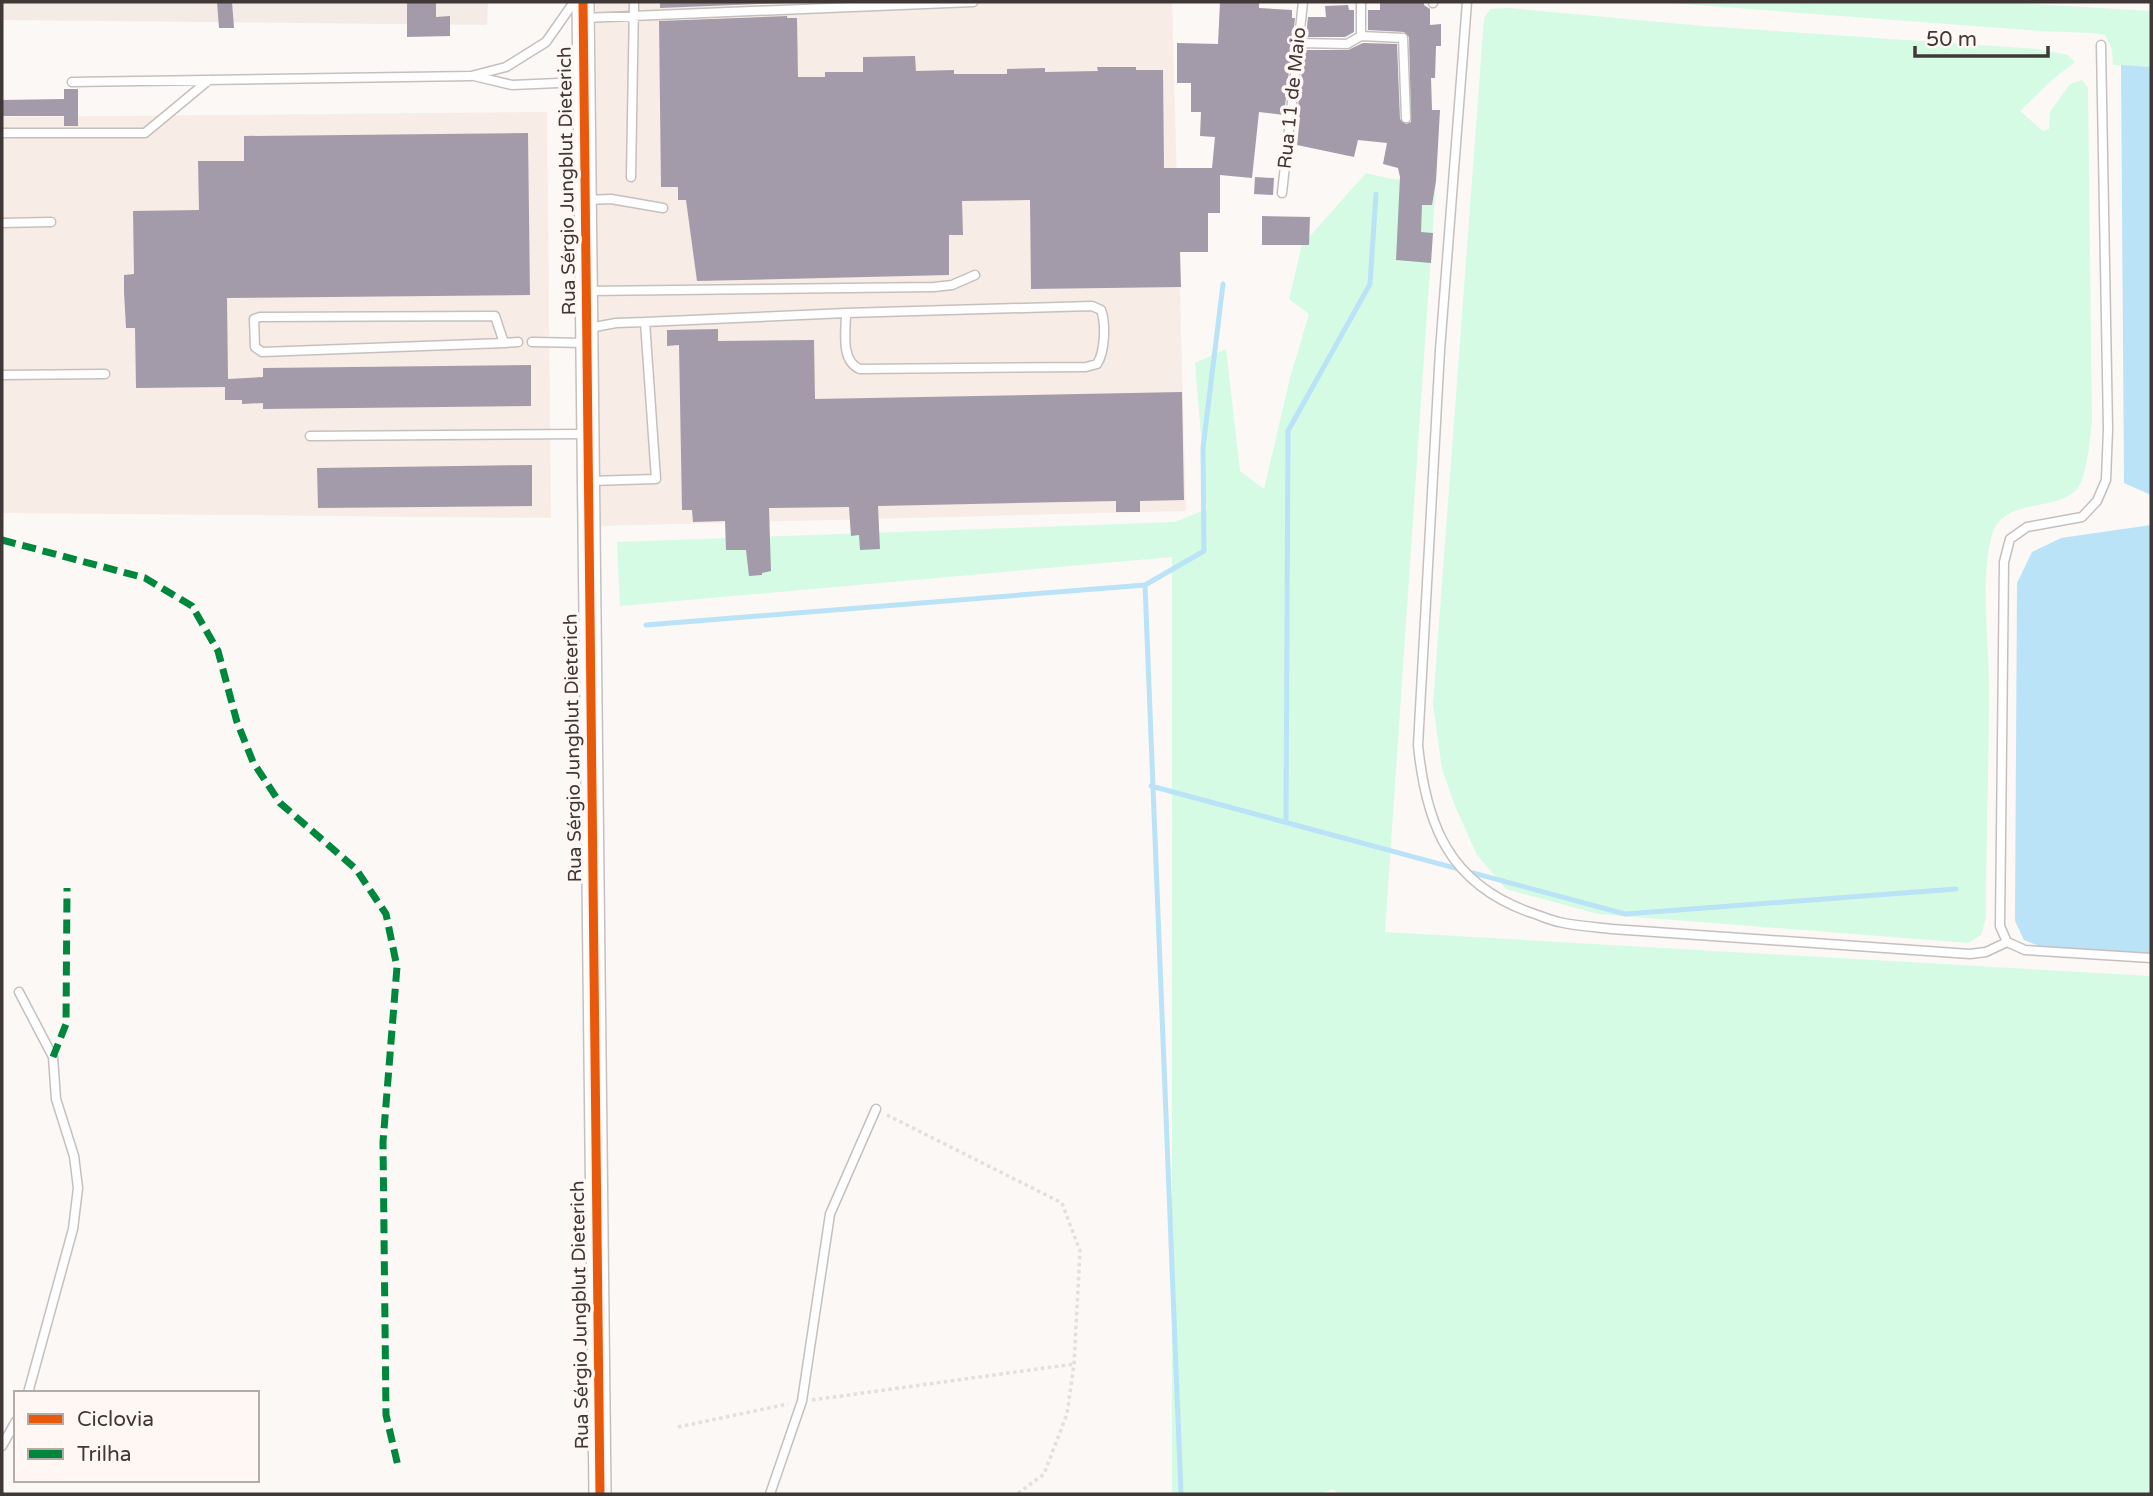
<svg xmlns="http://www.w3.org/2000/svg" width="2153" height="1496" font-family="'Varela Round',sans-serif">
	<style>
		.built { fill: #f4eae6 }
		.industrial { fill: #f8ece6 }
		.green { fill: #d5fbe4 }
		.water { fill: #bae3f7 }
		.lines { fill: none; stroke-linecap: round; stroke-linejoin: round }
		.stream { stroke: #bae3f7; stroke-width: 5 }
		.building { fill: #a39ba9 }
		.lane-casing { stroke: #c5c0bd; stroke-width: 11 }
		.secondary-casing { stroke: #c5c0bd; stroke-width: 24 }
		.path { stroke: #e1dfdf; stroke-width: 3.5; stroke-dasharray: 3.5 3.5; stroke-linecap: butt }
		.lane { stroke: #fffefe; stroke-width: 8 }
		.secondary { stroke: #fffefe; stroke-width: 21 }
		.quiet { stroke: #00873e; stroke-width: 7; stroke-dasharray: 14 7; stroke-linecap: butt }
		.cycleway-casing { stroke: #fef7f4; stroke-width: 13 }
		.cycleway { stroke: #e8590c; stroke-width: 9 }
		.labels { text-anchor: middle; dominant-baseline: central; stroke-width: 7; stroke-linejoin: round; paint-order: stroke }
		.street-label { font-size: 19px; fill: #3f3836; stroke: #fef7f4 }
	</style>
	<rect width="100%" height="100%" fill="#fcf8f6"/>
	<path class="built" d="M 2,2 L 488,2 L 487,25 L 2,20 Z"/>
	<path class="industrial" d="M 596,2 L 1172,2 L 1186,511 L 597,526 Z
		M 547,112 L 551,518 L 2,513 L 2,117 Z"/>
	<path class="green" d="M 1657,2 L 2000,2 L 2151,11 L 2151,67 L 2113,65 L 2112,49 L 2105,35 L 2093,33 L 2040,31 Z
		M 1509,8 L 1703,26 L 2037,49 L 2068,55 L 2075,62 L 2052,80 L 2020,111 L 2043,131 L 2049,129 L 2050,112 L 2070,84 L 2082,80 L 2088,88 L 2092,422 C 2090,437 2087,478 2077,489 C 2055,513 2003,497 1992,535 C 1980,575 1989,644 1989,689 C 1989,765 1986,842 1986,918 L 1981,935 L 1968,943 L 1598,914 L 1506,889 L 1477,855 L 1455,806 L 1442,769 L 1433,704 L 1484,19 L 1490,9 Z
		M 1366,173 L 1391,179 L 1436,181 L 1385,932 L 2151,976 L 2151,1494 L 1339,1494 L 1333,1489 L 1318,1494 L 1172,1494 L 1172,557 L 620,606 L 617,542 L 1175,522 L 1207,509 L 1195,363 L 1226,349 L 1240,471 L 1264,489 L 1290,378 L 1309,314 L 1289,299 L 1302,245 Z"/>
	<path class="water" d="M 2121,65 L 2151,67 L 2151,495 L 2124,483 Z
		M 2151,525 L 2151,954 L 2044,948 L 2024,940 L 2015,921 L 2017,583 L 2032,552 L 2061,538 Z"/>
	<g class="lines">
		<path class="stream" d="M 1145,585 L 1204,551 L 1203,448 L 1223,284
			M 646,625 L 1145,585 L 1181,1494
			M 1151,786 L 1625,914 L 1956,889
			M 1286,822 L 1288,431 L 1370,284 L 1376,194"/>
	</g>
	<path class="building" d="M 217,2 L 232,2 L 234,28 L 219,28 Z
		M 407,2 L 436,2 L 436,17 L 450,16 L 450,36 L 407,37 Z
		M 660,2 L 786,2 L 786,3 L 660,8 Z
		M 1220,2 L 1259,2 L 1259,8 L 1292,10 L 1292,18 L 1295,18 L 1284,115 L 1259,112 L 1252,178 L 1220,175 L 1220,213 L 1208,213 L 1208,252 L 1180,252 L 1181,287 L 1031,289 L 1030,200 L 962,201 L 963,235 L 949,235 L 949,275 L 697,281 L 686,200 L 678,200 L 678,187 L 661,187 L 659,21 L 787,16 L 787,18 L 797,18 L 798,77 L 825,77 L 825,72 L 863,72 L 863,57 L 915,56 L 916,71 L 954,70 L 954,74 L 1007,74 L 1007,69 L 1045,68 L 1045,72 L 1098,71 L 1097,67 L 1136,67 L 1136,70 L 1163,70 L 1164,168 L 1212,168 L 1215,137 L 1200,136 L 1201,112 L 1191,112 L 1191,83 L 1177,83 L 1177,43 L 1218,44 Z
		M 1380,2 L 1424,2 L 1424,5 L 1430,9 L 1430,25 L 1441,24 L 1441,46 L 1436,46 L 1435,78 L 1431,78 L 1432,110 L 1440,110 L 1436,181 L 1432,205 L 1422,205 L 1421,232 L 1433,233 L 1431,263 L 1396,260 L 1400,177 L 1398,168 L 1383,164 L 1387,143 L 1358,140 L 1354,157 L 1297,145 L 1300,117 L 1297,116 L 1304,50 L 1348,50 L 1363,43 L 1397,44 L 1400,119 L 1406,124 L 1411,122 L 1409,37 L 1404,32 L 1368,30 L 1368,10 L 1380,10 Z
		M 1348,5 L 1349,10 L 1354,10 L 1354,32 L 1345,37 L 1306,37 L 1308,17 L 1326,17 L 1325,6 Z
		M 64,89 L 78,89 L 78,126 L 64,126 L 64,116 L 2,116 L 2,100 L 64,99 Z
		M 528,133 L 530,295 L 227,298 L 228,379 L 263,377 L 263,368 L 531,365 L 531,406 L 263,409 L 263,403 L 242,404 L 242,400 L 225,400 L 225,387 L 136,388 L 135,328 L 126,328 L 124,292 L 124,275 L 134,274 L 133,211 L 199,210 L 198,161 L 244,161 L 244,136 Z
		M 1255,177 L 1274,178 L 1273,195 L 1254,194 Z
		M 1262,216 L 1310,217 L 1309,245 L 1262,245 Z
		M 718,329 L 718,341 L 814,340 L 815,399 L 1182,392 L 1184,500 L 1140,501 L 1140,512 L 1116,512 L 1116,501 L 878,506 L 880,549 L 860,550 L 859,535 L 851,536 L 849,507 L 769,508 L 771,571 L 762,573 L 762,575 L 749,576 L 746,550 L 726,550 L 725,521 L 693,522 L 692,510 L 682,510 L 679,345 L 667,346 L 667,330 Z
		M 532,465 L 532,506 L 318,508 L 317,468 Z"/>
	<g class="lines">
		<defs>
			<path id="lane" d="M 1433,2 L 1433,3
				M 1467,2 L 1440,350 L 1418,745 C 1426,825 1449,883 1529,912 C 1539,915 1549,920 1559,922 C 1576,926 1595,927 1612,929 L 1970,954 L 1986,952 L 2007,942
				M 584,18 L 973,2
				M 1361,36 L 1361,2
				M 1300,43 L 1347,44 L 1361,36 L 1403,38 L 1406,118
				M 2101,45 L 2108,429 L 2106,480 L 2097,501 L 2082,517 L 2027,527 L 2010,539 L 2004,562 L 2000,926 L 2007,942 L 2025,950 L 2151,958
				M 474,76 L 512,85 L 582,82
				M 72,82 L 471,76 L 506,67 L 546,42 L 574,2
				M 2,133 L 145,133 L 209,80
				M 631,177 L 634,2
				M 1282,193 L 1303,2
				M 586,200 L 611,199 L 663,208
				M 2,223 L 51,222
				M 588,291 L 934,287 L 952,285 L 975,275
				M 589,328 L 616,323 L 645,322 L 846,313 L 1092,306 L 1101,310 C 1106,323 1105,352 1097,364 L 1086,367 L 860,369 C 840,361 846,331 846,313
				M 532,342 L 586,343
				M 504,343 L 495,316 L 260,317 L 254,319 L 255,347 L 262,352 L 504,343 L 518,342
				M 2,375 L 105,374
				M 310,436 L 587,434
				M 590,481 L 656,479 L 645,322
				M 19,992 L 53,1057 L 56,1099 L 74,1156 L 78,1188 L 73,1229 L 28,1393
				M 2,1446 L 16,1421
				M 770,1494 L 802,1401 L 830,1214 L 876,1109"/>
			<path id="secondary" d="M 583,2 L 600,1494"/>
		</defs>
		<use href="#lane" class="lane-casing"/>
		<use href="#secondary" class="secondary-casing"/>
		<path class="path" d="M 887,1115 L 1062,1203 L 1080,1251 L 1074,1364 L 1067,1414 L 1044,1474 L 1017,1494
			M 812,1400 L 1074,1364
			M 678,1427 L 788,1404"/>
		<use href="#lane" class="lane"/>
		<use href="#secondary" class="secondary"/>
		<path class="quiet" d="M 2,540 L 145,578 L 192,606 L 218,651 L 237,722 L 253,762 L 280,803 L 356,869 L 386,914 L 397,967 L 383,1142 L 386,1415 L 398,1466
			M 53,1057 L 66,1024 L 67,888"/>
		<defs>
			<path id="cycleway" d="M 583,2 L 600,1494"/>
		</defs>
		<use href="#cycleway" class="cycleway-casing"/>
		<use href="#cycleway" class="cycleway"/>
	</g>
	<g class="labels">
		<g class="street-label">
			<text transform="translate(1292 98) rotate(-84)">Rua 11 de Maio</text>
			<text transform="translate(567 181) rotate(-91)">Rua Sérgio Jungblut Dieterich</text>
			<text transform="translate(573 748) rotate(-91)">Rua Sérgio Jungblut Dieterich</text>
			<text transform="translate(580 1315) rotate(-91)">Rua Sérgio Jungblut Dieterich</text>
		</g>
	</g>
	<rect width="2153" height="1496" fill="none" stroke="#3f3836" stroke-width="7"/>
	<rect x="14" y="1391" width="245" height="91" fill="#fef7f4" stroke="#b2aba8" stroke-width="2"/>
	<rect x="28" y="1414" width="35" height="10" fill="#e8590c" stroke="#b2aba8" stroke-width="2"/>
	<text x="77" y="1426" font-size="21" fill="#3f3836">Ciclovia</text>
	<rect x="28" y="1449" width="35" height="10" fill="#00873e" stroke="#b2aba8" stroke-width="2"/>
	<text x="77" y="1461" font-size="21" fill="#3f3836">Trilha</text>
	<path d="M1915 46v10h133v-10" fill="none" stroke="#3f3836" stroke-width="3.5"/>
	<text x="1926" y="46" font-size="21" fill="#3f3836" stroke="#fef7f4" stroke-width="5" paint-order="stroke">50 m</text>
</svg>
